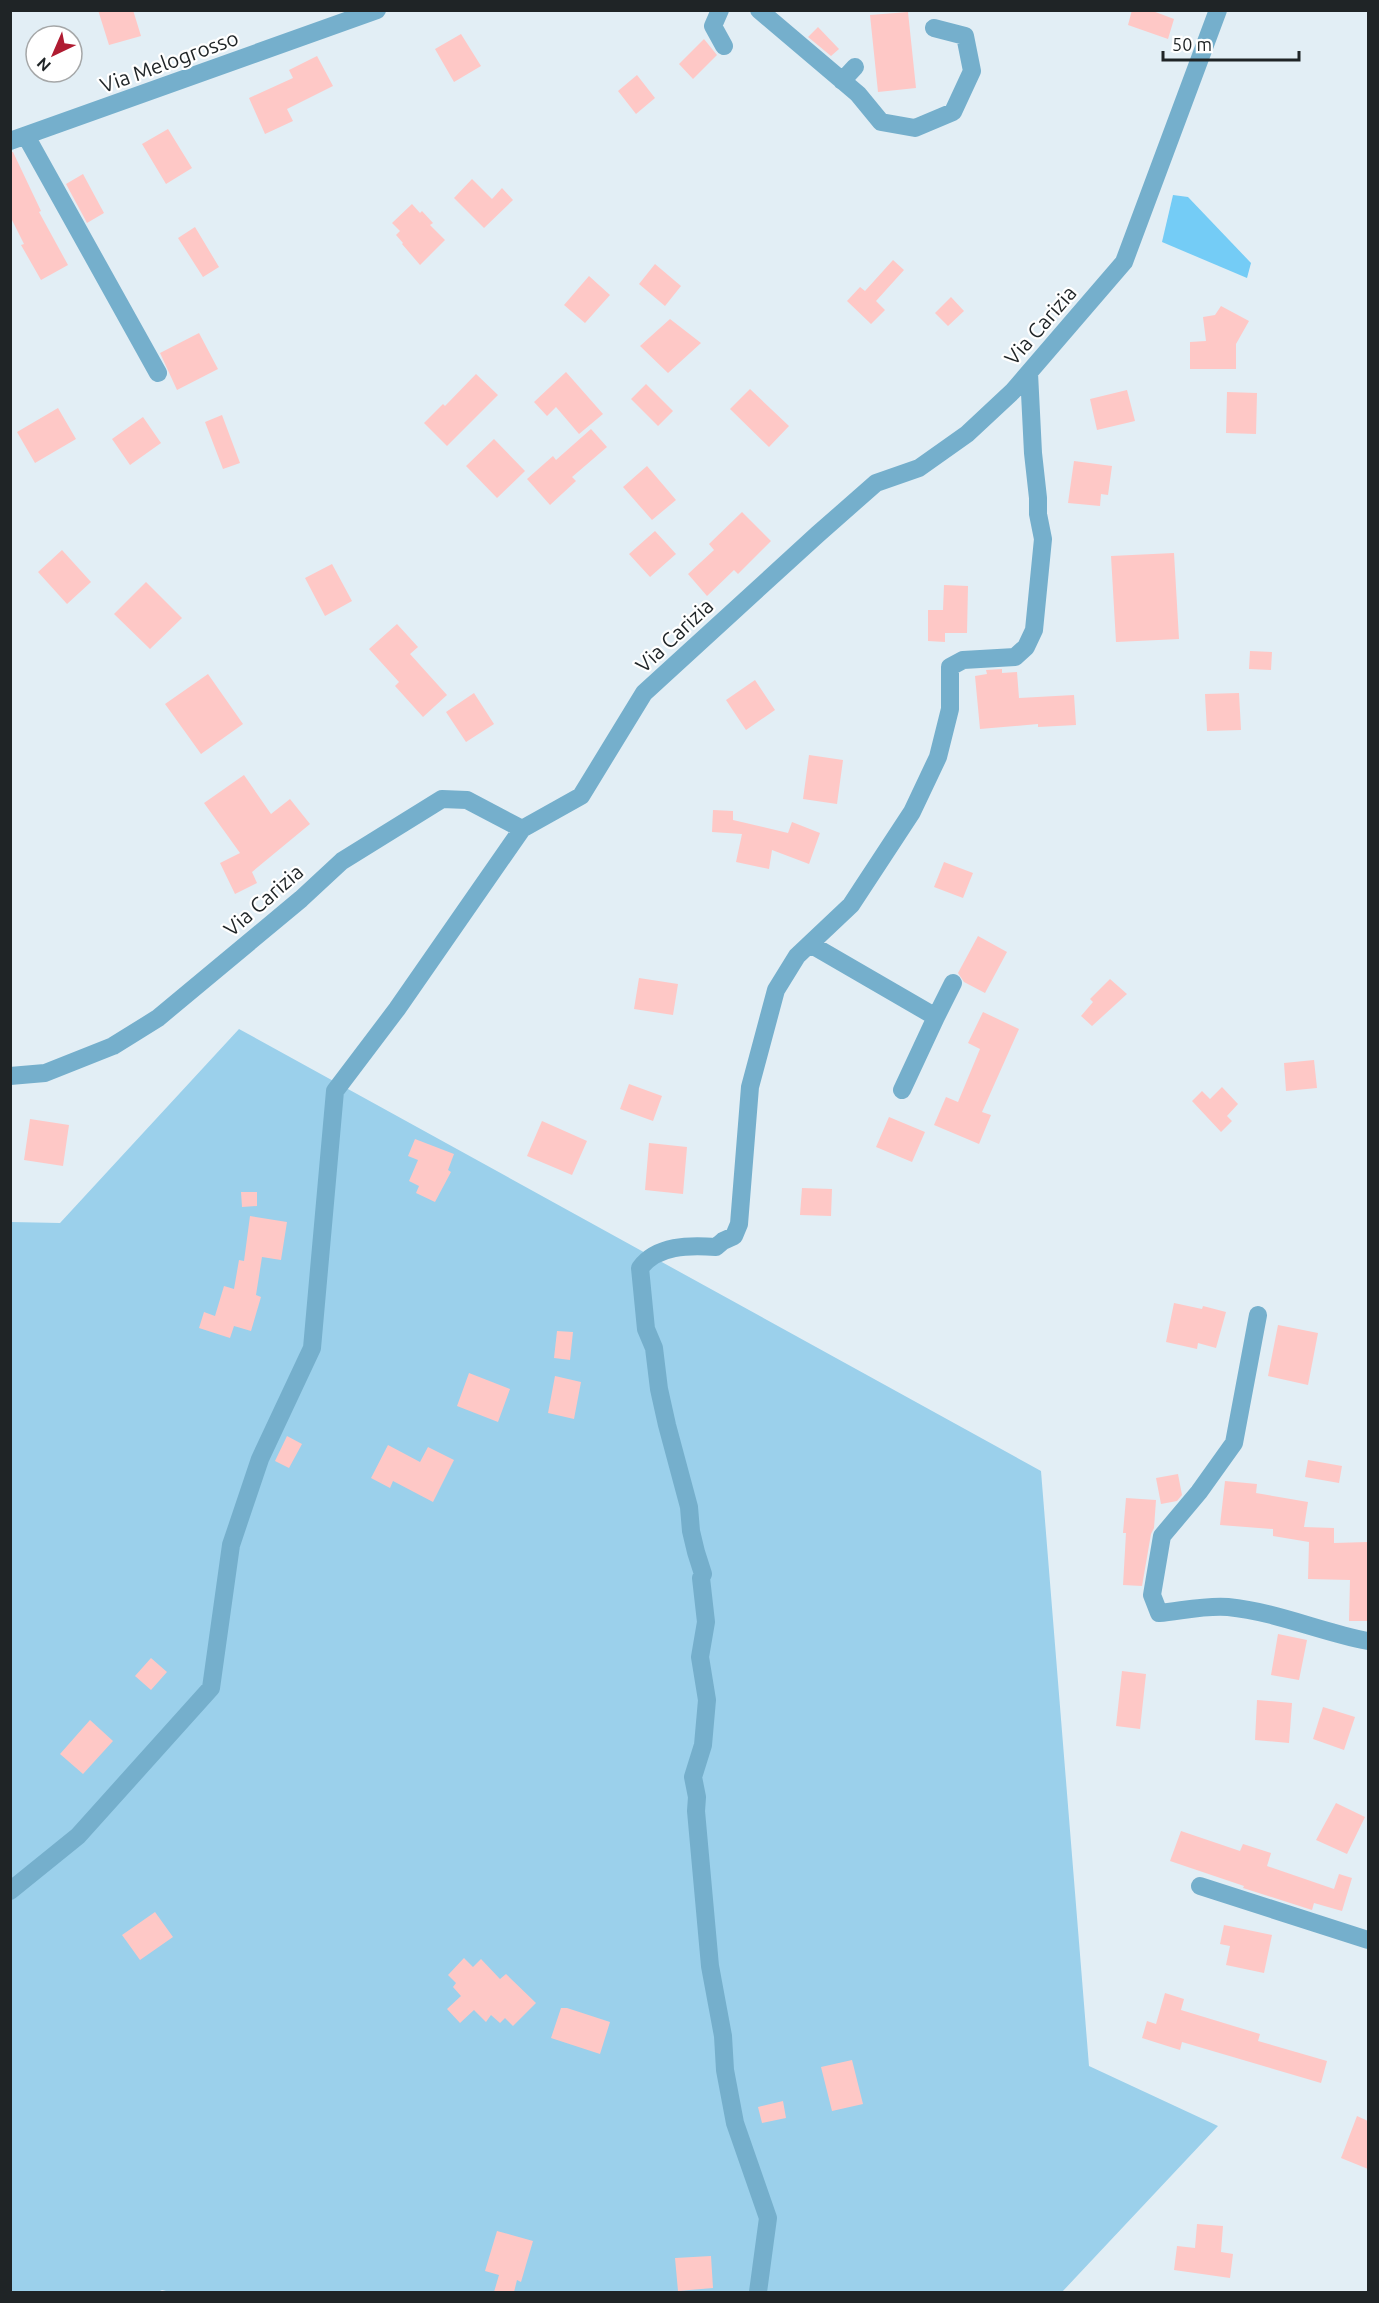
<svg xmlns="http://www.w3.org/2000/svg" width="1379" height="2303" font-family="Ubuntu,sans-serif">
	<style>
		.green { fill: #9bd0eb }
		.water { fill: #74ccf6 }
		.building { fill: #fec8c6 }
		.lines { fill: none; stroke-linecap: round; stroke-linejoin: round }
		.minor { stroke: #75afcc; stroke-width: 18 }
		.labels { text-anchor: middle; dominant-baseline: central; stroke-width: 4.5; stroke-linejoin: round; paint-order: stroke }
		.street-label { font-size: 21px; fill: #1f2426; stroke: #fff }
	</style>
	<rect width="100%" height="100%" fill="#e2eef5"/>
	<path class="green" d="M 239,1029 L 1041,1471 L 1089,2066 L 1218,2126 L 1062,2292 L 170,2292 L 162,2290 L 158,2292 L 11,2292 L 11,1222 L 60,1223 Z"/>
	<path class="water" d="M 1173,195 L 1188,197 L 1251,263 L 1247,278 L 1162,242 Z"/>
	<path class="building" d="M 98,10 L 133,10 L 141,36 L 109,45 Z
		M 1132,10 L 1150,10 L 1174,19 L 1168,39 L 1128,25 Z
		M 908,12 L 916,88 L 878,92 L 870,15 Z
		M 818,27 L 839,49 L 831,56 L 808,37 Z
		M 461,34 L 481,66 L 454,82 L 435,49 Z
		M 704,39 L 717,55 L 693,79 L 679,64 Z
		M 317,56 L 333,86 L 287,109 L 293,121 L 265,134 L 249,98 L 293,78 L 289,70 Z
		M 637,75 L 655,98 L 636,114 L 618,91 Z
		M 168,129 L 192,168 L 166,184 L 142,144 Z
		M 10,152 L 13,152 L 41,211 L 39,212 L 68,265 L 41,280 L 21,245 L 24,244 L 10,216 Z
		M 83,174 L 104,213 L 87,223 L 66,184 Z
		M 472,179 L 492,199 L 502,188 L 513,200 L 484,228 L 454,198 Z
		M 412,204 L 420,213 L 422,211 L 433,223 L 430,225 L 445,240 L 420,265 L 402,244 L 403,243 L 396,235 L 400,231 L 392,223 Z
		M 195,227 L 219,267 L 203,277 L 178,238 Z
		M 893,260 L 904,270 L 876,301 L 885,310 L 871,324 L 847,301 L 860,287 L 865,291 Z
		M 655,264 L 681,286 L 665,306 L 639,284 Z
		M 589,276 L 610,295 L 585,323 L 564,305 Z
		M 951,297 L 964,311 L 948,326 L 935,313 Z
		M 1221,306 L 1249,321 L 1236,344 L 1236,369 L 1190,369 L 1190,342 L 1206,341 L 1203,317 L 1215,315 Z
		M 670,319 L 701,343 L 668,373 L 640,346 Z
		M 199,333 L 218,369 L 177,390 L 160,353 Z
		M 566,372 L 603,414 L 579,434 L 556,407 L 547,416 L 534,402 Z
		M 476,374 L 498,395 L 447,446 L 424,423 L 443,404 L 445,406 Z
		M 646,384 L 673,411 L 658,426 L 631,399 Z
		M 750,389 L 789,426 L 769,447 L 730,409 Z
		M 1127,390 L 1135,421 L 1097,430 L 1090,399 Z
		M 1227,392 L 1257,393 L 1256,434 L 1226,433 Z
		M 58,408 L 76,439 L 35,463 L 17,432 Z
		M 222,415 L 240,463 L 223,469 L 205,422 Z
		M 143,417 L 161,443 L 130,465 L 112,439 Z
		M 591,429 L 607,447 L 572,477 L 576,481 L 550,505 L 527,479 L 553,456 L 556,460 Z
		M 494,439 L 525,471 L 497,498 L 466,466 Z
		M 1074,461 L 1112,466 L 1108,495 L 1101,494 L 1100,506 L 1068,503 Z
		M 647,466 L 676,500 L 652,520 L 623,487 Z
		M 742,512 L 771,541 L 738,574 L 734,570 L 707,596 L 688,574 L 714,550 L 709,544 Z
		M 655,531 L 676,554 L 650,577 L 629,554 Z
		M 62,550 L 91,582 L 67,604 L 38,572 Z
		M 1174,553 L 1179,639 L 1116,642 L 1111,556 Z
		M 332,564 L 352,601 L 325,616 L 305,578 Z
		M 146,582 L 182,618 L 150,649 L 114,614 Z
		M 944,585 L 968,586 L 967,633 L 945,633 L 945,642 L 928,641 L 928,610 L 943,610 Z
		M 397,624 L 418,647 L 410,654 L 447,695 L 423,717 L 395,686 L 399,682 L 369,649 Z
		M 1250,651 L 1272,652 L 1271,670 L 1249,669 Z
		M 1002,669 L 1002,673 L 1017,672 L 1019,698 L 1074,695 L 1076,725 L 1038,727 L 1038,724 L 980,729 L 975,676 L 987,674 L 986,670 Z
		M 208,674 L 243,724 L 201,754 L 165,704 Z
		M 755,680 L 775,710 L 746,730 L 726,700 Z
		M 474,693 L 494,724 L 466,742 L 446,712 Z
		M 1239,693 L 1241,730 L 1207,731 L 1205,694 Z
		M 809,755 L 843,760 L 837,804 L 803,799 Z
		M 244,775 L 271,814 L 290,799 L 310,824 L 252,872 L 257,883 L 235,894 L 220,863 L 240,853 L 204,803 Z
		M 713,810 L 733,811 L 733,820 L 788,833 L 792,822 L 820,833 L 809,864 L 772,850 L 769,869 L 736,862 L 742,834 L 712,832 Z
		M 944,862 L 973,873 L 963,898 L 934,887 Z
		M 978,936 L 1007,952 L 985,993 L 964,982 L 958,973 Z
		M 639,978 L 678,984 L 673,1015 L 634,1009 Z
		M 1110,979 L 1127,994 L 1092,1026 L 1081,1016 L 1093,1002 L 1090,999 Z
		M 983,1012 L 1019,1029 L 982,1112 L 991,1115 L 979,1144 L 934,1125 L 946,1097 L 958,1102 L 980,1049 L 968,1043 Z
		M 1314,1060 L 1317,1088 L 1286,1091 L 1284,1063 Z
		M 629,1084 L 662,1096 L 653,1121 L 620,1109 Z
		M 1222,1087 L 1238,1104 L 1227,1116 L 1232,1121 L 1221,1132 L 1192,1101 L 1202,1091 L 1210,1099 Z
		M 889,1117 L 925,1132 L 912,1162 L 876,1147 Z
		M 30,1119 L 69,1125 L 63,1166 L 24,1160 Z
		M 542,1121 L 587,1141 L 572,1175 L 527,1156 Z
		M 415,1139 L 454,1154 L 448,1170 L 451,1172 L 435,1202 L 416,1193 L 419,1186 L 409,1181 L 418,1160 L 408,1156 Z
		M 649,1143 L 687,1147 L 683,1194 L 645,1190 Z
		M 802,1188 L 832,1189 L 831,1216 L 800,1215 Z
		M 241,1192 L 257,1192 L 257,1206 L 242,1207 Z
		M 250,1216 L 287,1222 L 281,1260 L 262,1257 L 256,1295 L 261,1297 L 251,1331 L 234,1326 L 230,1338 L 199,1328 L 204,1312 L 215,1316 L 224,1286 L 234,1289 L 239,1260 L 244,1261 Z
		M 1174,1303 L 1202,1309 L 1203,1306 L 1226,1312 L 1216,1348 L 1198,1343 L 1197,1349 L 1166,1342 Z
		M 1278,1325 L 1318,1333 L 1308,1385 L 1268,1376 Z
		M 557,1331 L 573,1332 L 570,1360 L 554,1358 Z
		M 469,1373 L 510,1389 L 498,1422 L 457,1406 Z
		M 555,1376 L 581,1382 L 574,1419 L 548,1413 Z
		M 287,1436 L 302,1444 L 289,1468 L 275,1461 Z
		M 388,1445 L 420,1462 L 428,1447 L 454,1460 L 433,1502 L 393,1481 L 390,1488 L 371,1478 Z
		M 1308,1460 L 1342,1466 L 1339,1483 L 1305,1477 Z
		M 1178,1474 L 1182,1495 L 1177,1501 L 1161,1504 L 1156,1478 Z
		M 1225,1481 L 1257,1484 L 1256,1493 L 1308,1502 L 1304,1527 L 1334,1528 L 1334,1543 L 1368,1542 L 1368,1621 L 1349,1621 L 1350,1580 L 1308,1579 L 1309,1542 L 1273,1536 L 1273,1529 L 1220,1525 Z
		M 1126,1498 L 1156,1500 L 1154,1528 L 1151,1534 L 1142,1586 L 1123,1585 L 1126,1533 L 1123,1533 Z
		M 1278,1634 L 1307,1640 L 1299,1680 L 1271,1675 Z
		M 151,1658 L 167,1672 L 151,1690 L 135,1676 Z
		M 1122,1671 L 1146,1674 L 1140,1729 L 1116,1726 Z
		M 1257,1700 L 1292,1703 L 1289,1743 L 1255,1740 Z
		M 1323,1707 L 1355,1717 L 1344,1750 L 1313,1739 Z
		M 90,1720 L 113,1741 L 83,1774 L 60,1754 Z
		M 1336,1803 L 1365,1817 L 1347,1854 L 1316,1840 Z
		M 1181,1831 L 1240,1851 L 1243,1844 L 1271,1853 L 1267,1866 L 1334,1889 L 1339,1874 L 1352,1878 L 1342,1911 L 1314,1903 L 1312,1910 L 1243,1888 L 1244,1886 L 1170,1861 Z
		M 155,1912 L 173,1937 L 140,1960 L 122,1935 Z
		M 1224,1925 L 1272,1935 L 1264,1973 L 1226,1965 L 1230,1946 L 1220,1944 Z
		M 464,1958 L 473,1967 L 481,1959 L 500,1979 L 506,1974 L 536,2003 L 513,2026 L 505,2018 L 500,2023 L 491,2015 L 486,2022 L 474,2010 L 460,2023 L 447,2009 L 461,1996 L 453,1987 L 456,1983 L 448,1975 Z
		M 1165,1993 L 1184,1999 L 1181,2010 L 1260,2034 L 1258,2041 L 1327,2061 L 1321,2083 L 1182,2042 L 1180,2050 L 1142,2038 L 1147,2021 L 1156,2024 Z
		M 561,2008 L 567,2008 L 610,2022 L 600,2054 L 551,2038 Z
		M 852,2060 L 863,2104 L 832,2111 L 821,2067 Z
		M 783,2101 L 786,2118 L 762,2123 L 758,2107 Z
		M 1357,2116 L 1368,2121 L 1368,2169 L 1341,2158 Z
		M 1197,2224 L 1223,2226 L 1221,2252 L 1233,2254 L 1230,2278 L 1174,2270 L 1177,2246 L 1195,2248 Z
		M 497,2231 L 533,2241 L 521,2282 L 517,2280 L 514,2292 L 494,2292 L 499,2275 L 485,2271 Z
		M 711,2256 L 713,2288 L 678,2291 L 675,2258 Z"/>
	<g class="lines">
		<path class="minor" d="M 720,10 L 713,26 L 724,46
			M 759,10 L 858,94 L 881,122 L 915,128 L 953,112 L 972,71 L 965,36 L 934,28
			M 842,81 L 855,67
			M 26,136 L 158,373
			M 10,141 L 377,10
			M 810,944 L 936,1017 L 902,1090
			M 936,1017 L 953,983
			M 10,1076 L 45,1073 L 113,1046 L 158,1018 L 301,899 L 342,861 L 442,799 L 467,800 L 522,829 L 581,796 L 644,693 L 818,534 L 876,483 L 919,468 L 967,434 L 1013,391 L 1124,262 L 1218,10
			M 1258,1315 L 1234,1443 L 1199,1492 L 1162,1536 L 1152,1595 L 1159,1613 C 1181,1611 1206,1605 1228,1607 C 1277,1612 1321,1632 1368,1641
			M 1200,1886 L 1368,1940
			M 10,1891 L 78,1836 L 211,1688 L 231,1545 L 260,1459 L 312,1348 L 335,1091 L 397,1009 L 522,829
			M 758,2292 L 768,2218 L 735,2123 L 725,2070 L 723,2036 L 710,1966 L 696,1811 L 697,1797 L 693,1777 L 703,1745 L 707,1700 L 700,1657 L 706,1622 L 701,1578 L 703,1574 L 696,1552 L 691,1531 L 689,1507 L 667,1425 L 659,1389 L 654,1348 L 646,1329 L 640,1268 C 657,1245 689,1245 716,1247 L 723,1241 L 734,1236 L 739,1224 L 750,1087 L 776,990 L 797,956 L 851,905 L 912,812 L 938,757 L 950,709 L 950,667 L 963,660 L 1015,657 L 1026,647 L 1034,630 L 1043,539 L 1038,514 L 1038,498 L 1033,453 L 1029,373"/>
	</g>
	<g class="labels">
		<g class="street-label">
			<text transform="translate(169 61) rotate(-20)">Via Melogrosso</text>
			<text transform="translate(1040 325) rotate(-49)">Via Carizia</text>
			<text transform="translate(674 635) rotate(-43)">Via Carizia</text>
			<text transform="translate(263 900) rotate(-41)">Via Carizia</text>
		</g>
	</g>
	<rect width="1379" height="2303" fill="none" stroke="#1f2426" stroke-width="24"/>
	<g transform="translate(54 54) rotate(224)"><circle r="28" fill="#ffffff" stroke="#a5a7a8" stroke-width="1.5"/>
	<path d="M0-4.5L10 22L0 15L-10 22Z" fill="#af1b31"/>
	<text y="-9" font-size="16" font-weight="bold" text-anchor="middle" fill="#1f2426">N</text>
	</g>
	<path d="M1163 51v9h136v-9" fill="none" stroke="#1f2426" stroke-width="3"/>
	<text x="1172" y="51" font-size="18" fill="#1f2426" stroke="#ffffff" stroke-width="4.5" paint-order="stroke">50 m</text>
</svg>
